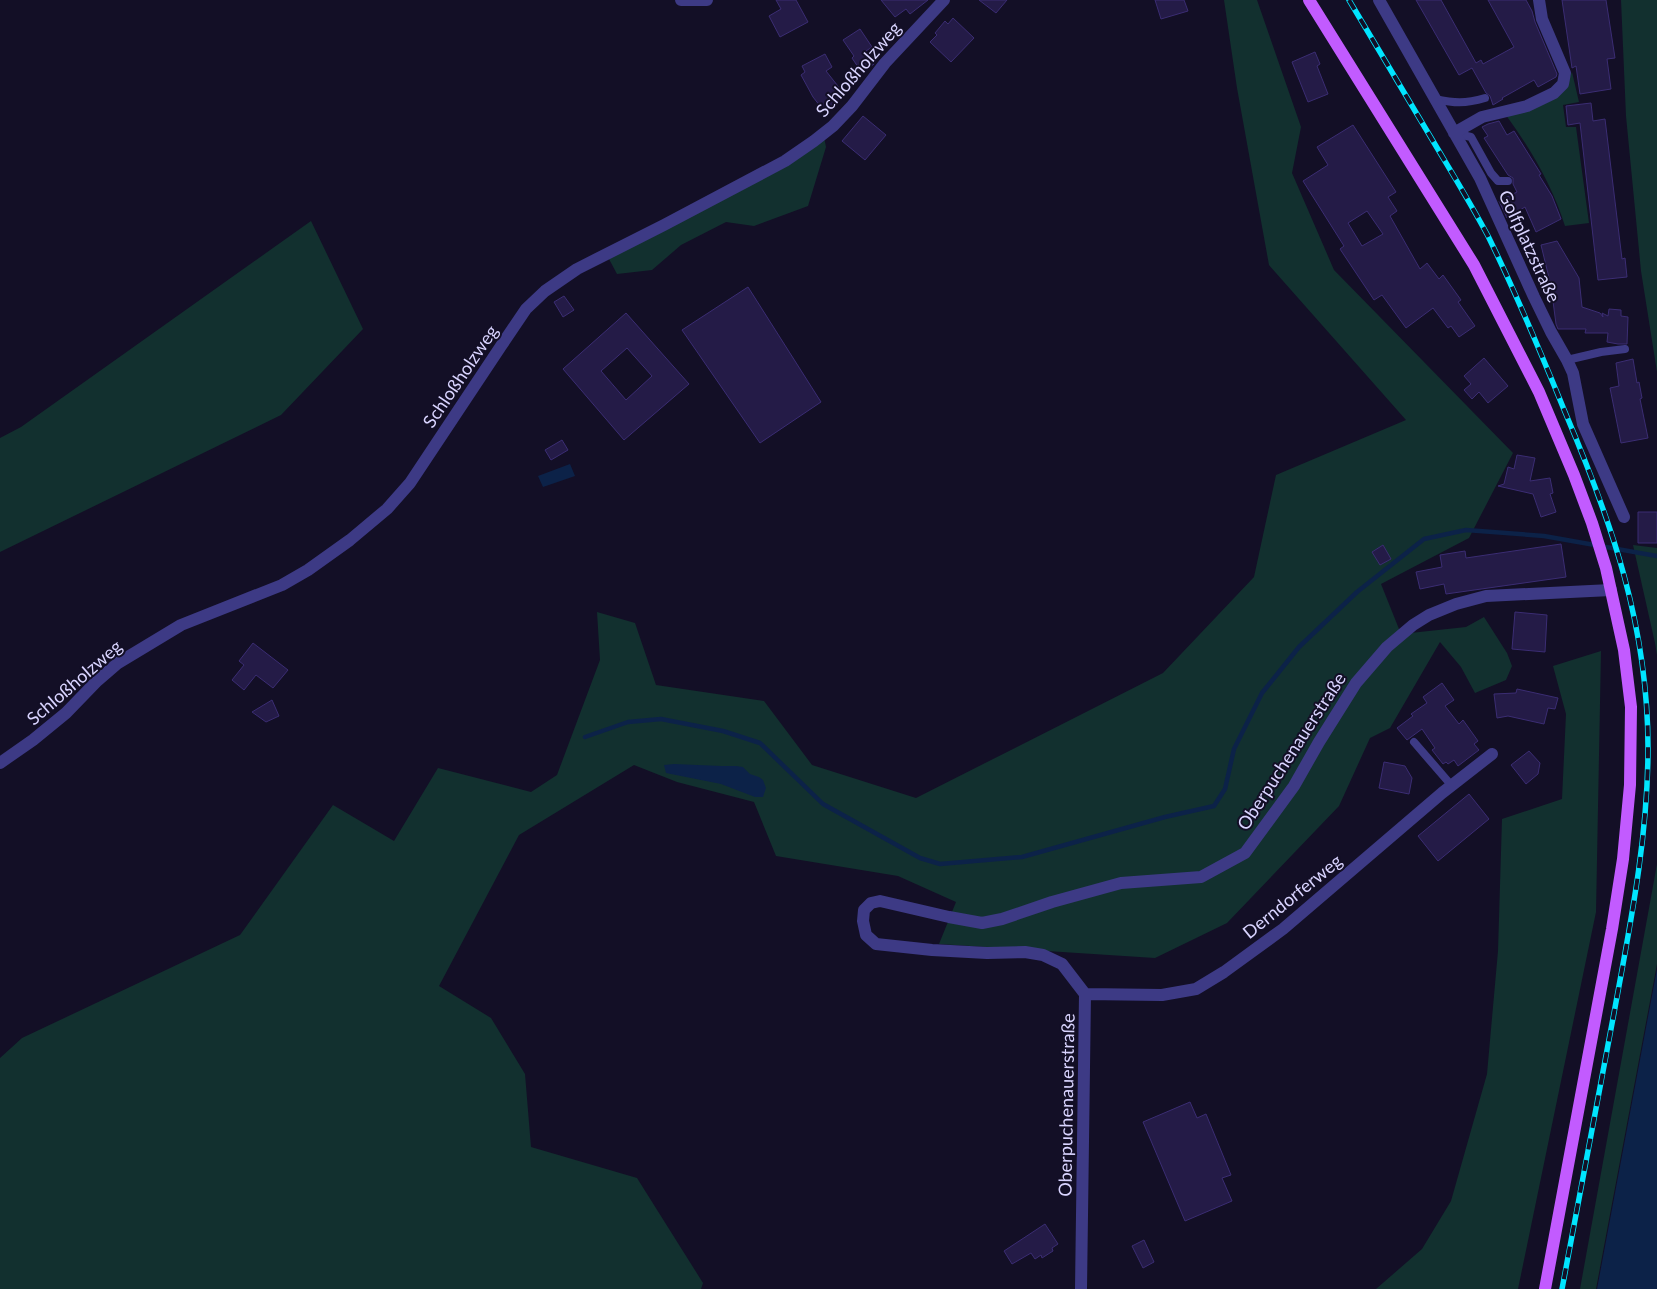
<svg xmlns="http://www.w3.org/2000/svg" width="1657" height="1289" font-family="Lato,sans-serif">
	<style>
		.green { fill: #12302f }
		.water { fill: #0c2248 }
		.lines { fill: none; stroke-linecap: round; stroke-linejoin: round }
		.stream { stroke: #0c2248; stroke-width: 4.5 }
		.building { fill: #241b47; stroke: #3b2d73; fill-rule: evenodd }
		.lane { stroke: #3d3a85; stroke-width: 8 }
		.street { stroke: #3d3a85; stroke-width: 12 }
		.primary { stroke: #c25bff; stroke-width: 12 }
		.rail-casing { stroke: #00e5ff; stroke-width: 5.5 }
		.rail { stroke: #130f26; stroke-width: 4; stroke-dasharray: 11; stroke-linecap: butt }
		.labels { text-anchor: middle; dominant-baseline: central; stroke-width: 4; stroke-linejoin: round; paint-order: stroke }
		.street-label { font-size: 18px; fill: #d9d4ff; stroke: #130f26 }
	</style>
	<rect width="100%" height="100%" fill="#130f26"/>
	<path class="green" d="M 1224,0 L 1257,0 L 1301,127 L 1292,173 L 1334,270 L 1513,453 L 1469,538 L 1381,584 L 1401,634 L 1466,627 L 1484,617 L 1507,653 L 1512,666 L 1506,680 L 1475,693 L 1461,667 L 1440,642 L 1390,728 L 1370,738 L 1339,806 L 1227,923 L 1155,958 L 939,944 L 956,902 L 898,876 L 776,856 L 754,802 L 677,782 L 634,765 L 519,835 L 439,986 L 491,1018 L 525,1074 L 531,1147 L 637,1178 L 703,1283 L 701,1289 L 0,1289 L 0,1058 L 22,1038 L 240,935 L 333,805 L 394,841 L 438,768 L 531,792 L 557,775 L 600,660 L 597,612 L 635,623 L 656,685 L 764,701 L 812,765 L 916,798 L 1163,673 L 1254,577 L 1276,475 L 1406,420 L 1269,265 L 1237,88 Z
		M 1621,0 L 1657,0 L 1657,372 L 1641,271 L 1626,116 Z
		M 1572,72 L 1579,102 L 1563,105 L 1566,127 L 1576,127 L 1589,223 L 1565,226 C 1553,187 1529,146 1505,114 L 1564,90 Z
		M 824,137 L 826,147 L 808,206 L 754,226 L 726,222 L 681,245 L 652,270 L 617,274 L 609,259 Z
		M 311,221 L 363,329 L 281,415 L 0,552 L 0,438 L 21,427 Z
		M 1633,545 L 1657,548 L 1657,655 L 1655,643 Z
		M 1601,651 L 1596,912 L 1518,1289 L 1376,1289 L 1422,1249 L 1451,1201 L 1487,1074 L 1498,951 L 1502,819 L 1562,799 L 1566,714 L 1553,666 Z
		M 1657,864 L 1657,964 L 1596,1289 L 1580,1289 Z"/>
	<path class="water" d="M 570,464 L 575,476 L 543,487 L 538,476 Z
		M 674,764 L 721,766 L 736,766 L 743,767 L 750,774 L 759,777 L 763,780 L 766,788 L 763,797 L 755,797 L 721,784 L 666,773 L 664,765 Z
		M 1657,969 L 1657,1289 L 1597,1289 Z"/>
	<g class="lines">
		<path class="stream" d="M 585,737 L 628,722 L 661,719 L 723,731 L 760,743 L 823,804 L 920,858 L 940,864 L 1022,857 L 1165,817 L 1214,806 L 1225,789 L 1234,749 L 1262,693 L 1299,647 L 1357,592 L 1424,539 L 1466,530 L 1544,536 L 1657,556"/>
	</g>
	<path class="building" d="M 776,0 L 796,0 L 808,22 L 780,37 L 769,16 L 781,9 Z
		M 881,0 L 928,0 L 910,14 L 906,9 L 895,17 Z
		M 979,0 L 1007,0 L 996,13 Z
		M 1155,0 L 1184,0 L 1188,11 L 1161,19 Z
		M 1416,0 L 1441,0 L 1476,63 L 1481,60 L 1483,64 L 1514,47 L 1488,0 L 1526,0 L 1532,11 L 1535,22 L 1557,74 L 1556,77 L 1538,87 L 1534,80 L 1502,98 L 1503,99 L 1493,105 L 1490,96 L 1486,93 L 1472,68 L 1459,75 Z
		M 1562,0 L 1606,0 L 1615,58 L 1607,59 L 1611,89 L 1580,94 L 1576,66 L 1572,68 Z
		M 953,18 L 974,38 L 951,62 L 930,42 L 937,35 L 935,33 L 945,21 L 948,24 Z
		M 860,29 L 872,47 L 866,51 L 874,64 L 862,73 L 852,58 L 854,56 L 843,40 Z
		M 1315,52 L 1320,64 L 1317,66 L 1328,94 L 1308,102 L 1292,62 Z
		M 825,54 L 832,67 L 826,71 L 845,95 L 824,111 L 813,97 L 801,75 L 805,72 L 802,66 Z
		M 1591,103 L 1593,121 L 1605,119 L 1622,259 L 1625,258 L 1627,277 L 1598,280 L 1580,123 L 1568,125 L 1566,106 Z
		M 863,116 L 886,135 L 865,160 L 842,141 Z
		M 1499,121 L 1507,135 L 1514,131 L 1541,174 L 1539,175 L 1552,196 L 1561,219 L 1536,232 L 1525,207 L 1507,218 L 1499,201 L 1517,192 L 1513,184 L 1513,178 L 1508,175 L 1484,138 L 1488,136 L 1482,127 L 1488,124 Z
		M 1353,125 L 1396,192 L 1388,197 L 1397,211 L 1390,216 L 1420,269 L 1427,263 L 1439,279 L 1443,275 L 1461,300 L 1458,302 L 1475,326 L 1459,337 L 1451,326 L 1448,328 L 1433,308 L 1406,328 L 1382,295 L 1374,300 L 1340,249 L 1344,246 L 1303,181 L 1328,165 L 1317,147 ZM 1367,211 L 1383,234 L 1362,246 L 1348,223 Z
		M 1557,241 L 1579,278 L 1582,307 L 1600,313 L 1603,317 L 1602,313 L 1608,316 L 1609,309 L 1621,310 L 1621,316 L 1628,317 L 1627,344 L 1618,344 L 1607,342 L 1608,333 L 1585,333 L 1586,329 L 1558,329 L 1556,324 L 1551,286 L 1541,245 Z
		M 748,287 L 821,402 L 760,443 L 682,330 Z
		M 564,296 L 574,310 L 563,317 L 554,302 Z
		M 626,313 L 689,384 L 624,440 L 563,369 ZM 627,348 L 652,376 L 626,400 L 601,371 Z
		M 1484,358 L 1508,386 L 1488,403 L 1479,392 L 1472,399 L 1464,390 L 1471,384 L 1464,376 Z
		M 1633,359 L 1637,383 L 1639,382 L 1642,398 L 1640,399 L 1648,438 L 1621,443 L 1610,388 L 1619,386 L 1616,363 Z
		M 562,440 L 568,450 L 551,460 L 545,450 Z
		M 1517,455 L 1535,458 L 1530,481 L 1550,478 L 1553,493 L 1550,494 L 1556,512 L 1541,517 L 1533,494 L 1498,486 L 1504,484 L 1508,467 L 1514,469 Z
		M 1638,512 L 1657,512 L 1657,543 L 1638,543 Z
		M 1561,544 L 1566,577 L 1446,594 L 1444,584 L 1420,589 L 1416,572 L 1442,567 L 1440,555 L 1465,551 L 1466,558 Z
		M 1383,545 L 1391,559 L 1380,565 L 1372,552 Z
		M 1515,612 L 1547,615 L 1545,652 L 1512,649 Z
		M 253,643 L 288,670 L 273,688 L 256,675 L 244,690 L 232,680 L 244,665 L 239,661 Z
		M 1442,683 L 1454,700 L 1445,706 L 1459,724 L 1463,720 L 1478,741 L 1474,744 L 1479,750 L 1458,766 L 1454,760 L 1448,764 L 1446,762 L 1443,764 L 1432,750 L 1435,748 L 1422,729 L 1407,740 L 1397,728 L 1413,716 L 1411,714 L 1427,703 L 1423,697 Z
		M 1517,689 L 1558,698 L 1555,709 L 1548,708 L 1544,724 L 1508,716 L 1497,718 L 1494,694 L 1516,693 Z
		M 272,700 L 279,716 L 266,722 L 252,712 Z
		M 1529,751 L 1540,763 L 1538,774 L 1526,784 L 1511,765 Z
		M 1384,762 L 1405,766 L 1412,778 L 1409,794 L 1379,788 Z
		M 1469,794 L 1489,819 L 1438,861 L 1418,836 Z
		M 1190,1102 L 1197,1118 L 1206,1114 L 1231,1175 L 1222,1178 L 1232,1201 L 1185,1221 L 1143,1122 Z
		M 1045,1224 L 1058,1244 L 1052,1248 L 1053,1251 L 1042,1258 L 1041,1255 L 1035,1259 L 1031,1253 L 1012,1264 L 1004,1251 Z
		M 1144,1240 L 1154,1262 L 1143,1268 L 1132,1246 Z"/>
	<g class="lines">
		<path class="lane" d="M 1435,99 C 1454,103 1465,104 1485,98
			M 1454,133 L 1471,137 L 1491,173 L 1498,181 L 1508,181
			M 1567,360 L 1601,352 L 1625,349
			M 1414,742 L 1452,786"/>
		<path class="street" d="M 681,0 L 707,0
			M 1379,0 L 1480,178 L 1534,297 L 1551,332 L 1567,360 L 1573,373 L 1583,424 L 1624,517
			M 1454,133 L 1482,117 L 1527,106 L 1554,93 L 1563,84 L 1565,73 L 1542,19 L 1539,0
			M 0,763 L 33,740 L 66,713 L 96,682 L 118,663 L 181,625 L 282,585 L 308,570 L 350,540 L 387,509 L 410,483 L 501,346 L 526,309 L 545,291 L 577,269 L 664,225 L 785,161 L 814,141 L 833,126 L 852,106 L 885,63 L 944,0
			M 1085,994 L 1162,995 L 1196,989 L 1224,972 L 1283,929 L 1442,793 L 1492,754
			M 1081,1289 L 1085,994 L 1062,964 L 1043,955 L 1025,952 L 987,953 L 932,950 L 876,944 L 866,935 L 863,921 L 864,910 L 871,903 L 880,901 L 949,917 L 982,923 L 1002,919 L 1052,902 L 1121,883 L 1201,877 L 1245,853 L 1294,786 L 1319,742 L 1356,683 L 1387,647 L 1413,625 L 1429,615 L 1456,604 L 1486,596 L 1611,590"/>
		<path class="primary" d="M 1309,0 L 1474,265 L 1539,392 L 1574,475 L 1592,523 L 1606,568 L 1624,650 L 1631,707 L 1630,785 L 1623,859 L 1612,929 L 1545,1289"/>
		<defs>
			<path id="rail" d="M 1349,0 C 1377,47 1405,94 1433,141 C 1452,173 1471,204 1488,236 C 1516,293 1541,353 1565,412 C 1612,523 1648,626 1648,748 C 1648,838 1630,926 1614,1013 C 1597,1105 1579,1197 1562,1289"/>
		</defs>
		<use href="#rail" class="rail-casing"/>
		<use href="#rail" class="rail"/>
	</g>
	<g class="labels">
		<g class="street-label">
			<text transform="translate(858 69) rotate(-49)">Schloßholzweg</text>
			<text transform="translate(1530 246) rotate(65)">Golfplatzstraße</text>
			<text transform="translate(460 376) rotate(-56)">Schloßholzweg</text>
			<text transform="translate(74 682) rotate(-41)">Schloßholzweg</text>
			<text transform="translate(1291 751) rotate(-57)">Oberpuchenauerstraße</text>
			<text transform="translate(1292 896) rotate(-39)">Derndorferweg</text>
			<text transform="translate(1066 1105) rotate(-89)">Oberpuchenauerstraße</text>
		</g>
	</g>
</svg>
